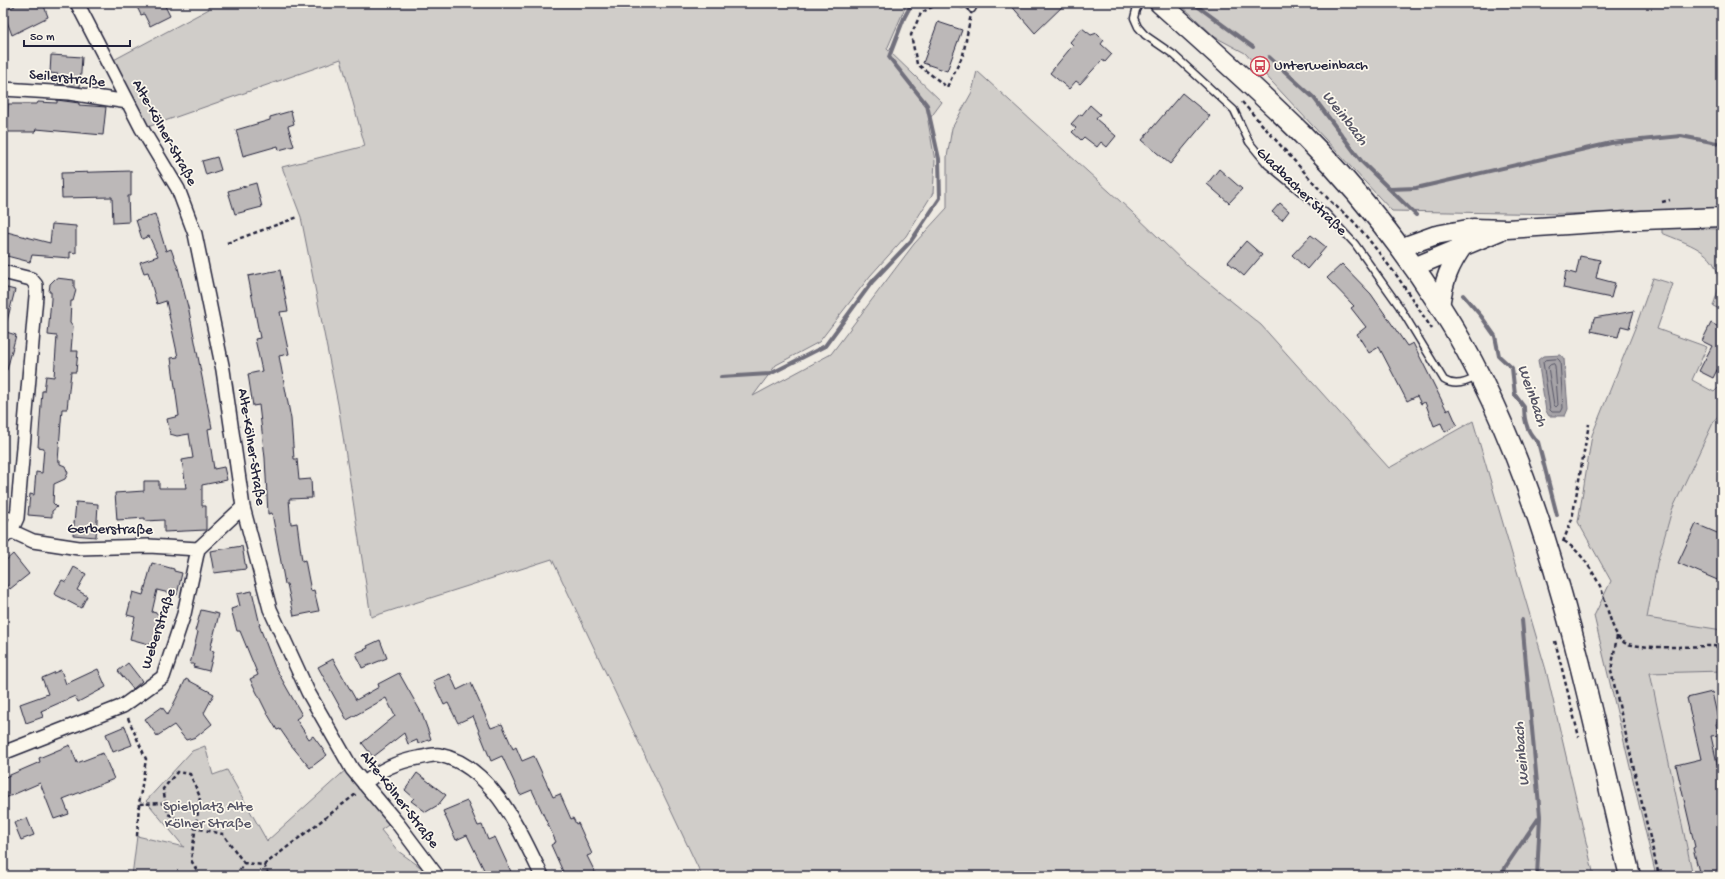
<svg xmlns="http://www.w3.org/2000/svg" width="1725" height="879" font-family="'Gochi Hand',sans-serif">
	<style>
		.built { fill: #dfdbd5 }
		.green { fill: #d0cdc9; stroke: #797882 }
		.water { fill: #a6a3a7; stroke: #716f7c }
		.lines { fill: none; stroke-linecap: round; stroke-linejoin: round }
		.shore { stroke: #575666; stroke-width: 1 }
		.stream { stroke: #716f7c; stroke-width: 4 }
		.building { fill: #bcb8b8; stroke: #22223b }
		.lane-casing { stroke: #22223b; stroke-width: 9 }
		.street-casing { stroke: #22223b; stroke-width: 16 }
		.secondary-casing { stroke: #22223b; stroke-width: 21 }
		.primary-casing { stroke: #22223b; stroke-width: 23 }
		.path { stroke: #22223b; stroke-width: 2.5; stroke-dasharray: 4 3; stroke-linecap: butt }
		.lane { stroke: #fbf7ec; stroke-width: 6 }
		.street { stroke: #fbf7ec; stroke-width: 13 }
		.secondary { stroke: #fbf7ec; stroke-width: 18 }
		.primary { stroke: #fbf7ec; stroke-width: 20 }
		.labels { text-anchor: middle; dominant-baseline: central; stroke-width: 3.5; stroke-linejoin: round; paint-order: stroke }
		.poi-label { font-size: 15px; fill: #22223b; stroke: #fbf7ec; text-anchor: start }
		.street-label { font-size: 15px; fill: #22223b; stroke: #fbf7ec }
		.park-label { font-size: 15px; fill: #565566; stroke: #fbf7ec }
		.water-label { font-size: 16px; font-style: italic; fill: #575666; stroke: #fbf7ec }
	</style>
	<rect width="100%" height="100%" fill="#eeeae2"/>
	<filter id="ink" filterUnits="userSpaceOnUse"><feTurbulence type="fractalNoise" baseFrequency=".025" numOctaves="2"/><feDisplacementMap in="SourceGraphic" scale="8" xChannelSelector="R" yChannelSelector="G"/><feConvolveMatrix kernelMatrix="1 2 1 2 8 2 1 2 1" color-interpolation-filters="sRGB"/></filter>
	<g filter="url(#ink)">
		<path class="built" d="M 1722,412 L 1722,630 L 1647,618 L 1657,563 L 1672,510 L 1713,423 Z
			M 1722,671 L 1722,876 L 1693,876 L 1650,672 Z"/>
		<path class="green" d="M 206,3 L 907,3 L 887,49 L 942,102 L 928,121 L 935,161 L 933,193 L 906,236 L 870,276 L 819,342 L 776,365 L 753,396 L 831,354 L 914,244 L 947,208 L 947,157 L 952,128 L 972,92 L 977,71 L 1132,212 L 1189,267 L 1261,325 L 1389,468 L 1473,421 L 1546,670 L 1594,876 L 702,876 L 552,559 L 371,617 L 338,404 L 301,217 L 282,167 L 365,146 L 341,59 L 142,129 L 108,63 L 209,9 Z
			M 1179,3 L 1722,3 L 1722,210 L 1563,214 L 1392,211 L 1245,53 L 1215,37 Z
			M 1662,228 L 1722,229 L 1722,310 L 1713,306 C 1715,299 1719,290 1719,282 C 1717,250 1687,244 1662,233 Z
			M 1653,278 L 1673,284 L 1657,329 L 1707,347 L 1692,380 L 1714,392 L 1722,384 L 1722,412 L 1713,423 L 1672,510 L 1657,563 L 1647,618 L 1722,630 L 1722,671 L 1650,673 L 1693,876 L 1656,876 L 1594,616 L 1611,581 L 1578,522 L 1592,435 L 1637,323 Z
			M 205,746 L 213,775 L 227,770 L 267,841 L 349,767 L 394,821 L 381,830 L 398,851 L 433,876 L 132,876 L 137,836 L 184,847 L 146,801 L 192,751 Z"/>
		<path class="water" d="M 1561,355 L 1564,359 L 1568,409 L 1565,416 L 1549,416 L 1546,411 L 1538,360 L 1543,356 Z"/>
		<g class="lines">
			<path class="shore" d="M 1558,359 L 1560,361 L 1563,408 L 1561,412 L 1552,412 L 1550,410 L 1543,362 L 1545,360 Z
				M 1554,364 L 1555,366 L 1558,405 L 1556,407 L 1554,405 L 1548,367 L 1550,365 Z"/>
			<path class="stream" d="M 1193,3 L 1253,47
				M 1269,57 L 1314,98 L 1362,162 L 1416,215
				M 1390,189 L 1416,188 L 1611,143 L 1681,136 L 1722,144
				M 1463,295 L 1481,316 L 1495,336 L 1499,356 L 1512,368 L 1515,395 L 1524,407 C 1524,420 1528,434 1538,442 L 1557,515
				M 721,377 L 770,374 L 825,346 L 872,282 L 911,241 L 940,198 L 939,159 L 927,105 L 889,57 L 904,18 L 912,3
				M 1502,876 L 1506,866 L 1540,816 L 1522,620
				M 1537,876 L 1540,817"/>
		</g>
		<path class="building" d="M 13,3 L 43,3 L 48,17 L 12,35 L 3,11 L 15,6 Z
			M 135,3 L 167,3 L 164,4 L 170,16 L 150,26 L 144,14 L 141,15 Z
			M 1009,3 L 1066,3 L 1035,33 Z
			M 938,22 L 962,30 L 947,71 L 923,63 Z
			M 1082,28 L 1091,35 L 1097,33 L 1104,40 L 1101,44 L 1112,54 L 1105,62 L 1102,60 L 1080,84 L 1076,81 L 1069,89 L 1050,73 L 1073,45 L 1070,42 Z
			M 51,55 L 82,57 L 80,87 L 58,84 L 58,74 L 50,73 Z
			M 1182,93 L 1210,116 L 1170,164 L 1142,140 Z
			M 57,100 L 79,103 L 79,105 L 106,107 L 103,135 L 36,129 L 35,132 L 6,132 L 8,104 L 37,104 L 38,102 L 57,103 Z
			M 1090,105 L 1100,114 L 1096,119 L 1116,136 L 1107,147 L 1101,142 L 1097,147 L 1084,137 L 1081,140 L 1072,132 L 1076,128 L 1071,124 L 1080,114 L 1082,115 Z
			M 291,111 L 294,124 L 288,126 L 294,146 L 279,150 L 278,146 L 243,156 L 236,130 L 270,120 L 270,117 Z
			M 217,157 L 221,170 L 206,175 L 202,161 Z
			M 1219,169 L 1242,189 L 1229,203 L 1207,184 Z
			M 131,171 L 131,196 L 128,196 L 129,222 L 113,223 L 112,197 L 62,198 L 61,173 Z
			M 256,183 L 262,207 L 235,214 L 228,191 Z
			M 1280,203 L 1289,211 L 1282,220 L 1272,212 Z
			M 155,214 L 166,251 L 171,249 L 178,268 L 189,311 L 212,428 L 208,429 L 214,469 L 224,467 L 227,480 L 202,485 L 202,506 L 206,506 L 206,530 L 164,532 L 164,520 L 145,521 L 145,518 L 117,520 L 115,493 L 144,491 L 144,481 L 159,481 L 159,488 L 186,488 L 182,460 L 193,458 L 189,434 L 177,436 L 170,434 L 167,419 L 179,416 L 171,358 L 178,357 L 166,301 L 157,304 L 148,272 L 144,273 L 140,262 L 158,256 L 149,236 L 142,239 L 136,220 Z
			M 52,224 L 76,226 L 76,253 L 70,252 L 70,258 L 32,255 L 30,262 L 3,255 L 3,231 L 50,243 Z
			M 1311,235 L 1326,247 L 1307,269 L 1292,255 Z
			M 1246,241 L 1262,255 L 1244,276 L 1228,262 Z
			M 1580,256 L 1600,260 L 1596,278 L 1615,283 L 1611,298 L 1563,288 L 1566,271 L 1576,274 Z
			M 1342,264 L 1371,294 L 1407,346 L 1413,343 L 1447,411 L 1450,409 L 1457,425 L 1445,432 L 1441,423 L 1434,426 L 1425,402 L 1421,404 L 1417,396 L 1407,401 L 1379,347 L 1369,353 L 1357,334 L 1366,327 L 1351,308 L 1354,306 L 1327,278 Z
			M 280,270 L 288,311 L 280,312 L 289,354 L 279,356 L 291,419 L 294,459 L 297,459 L 299,480 L 311,479 L 312,498 L 289,499 L 291,524 L 297,523 L 302,561 L 305,560 L 311,591 L 314,590 L 319,611 L 294,616 L 287,584 L 285,584 L 272,513 L 268,514 L 265,458 L 259,405 L 253,406 L 248,374 L 262,371 L 255,339 L 260,338 L 248,276 Z
			M 56,278 L 74,280 L 74,287 L 76,290 L 73,301 L 71,301 L 70,322 L 73,326 L 71,351 L 78,351 L 76,372 L 71,372 L 67,409 L 62,409 L 58,461 L 60,461 L 60,464 L 65,466 L 68,473 L 65,479 L 54,484 L 53,503 L 57,507 L 52,511 L 52,517 L 28,515 L 30,494 L 34,495 L 36,472 L 42,473 L 44,448 L 38,447 L 42,391 L 44,391 L 46,376 L 54,377 L 57,336 L 48,335 L 51,299 L 51,292 L 49,292 L 50,284 Z
			M 3,287 L 15,290 L 7,321 L 3,321 Z
			M 1634,311 L 1629,328 L 1621,326 L 1618,337 L 1591,331 L 1594,318 Z
			M 1711,323 L 1721,328 L 1722,325 L 1722,360 L 1713,378 L 1699,371 L 1712,346 L 1702,341 Z
			M 3,331 L 16,335 L 7,370 L 3,369 Z
			M 76,502 L 98,504 L 96,537 L 73,535 Z
			M 1696,524 L 1722,535 L 1722,582 L 1678,563 Z
			M 242,546 L 246,569 L 214,573 L 210,551 Z
			M 13,554 L 29,574 L 10,589 L 3,580 L 3,563 Z
			M 152,563 L 174,569 L 174,571 L 182,573 L 177,595 L 157,590 L 152,612 L 161,614 L 158,626 L 161,627 L 156,646 L 130,639 L 135,617 L 127,615 L 133,592 L 143,595 Z
			M 74,567 L 86,574 L 77,590 L 87,596 L 81,608 L 54,594 L 62,580 L 66,582 Z
			M 252,591 L 260,625 L 259,625 L 275,667 L 302,715 L 296,719 L 309,739 L 313,736 L 327,755 L 310,768 L 291,745 L 280,729 L 277,730 L 267,713 L 250,679 L 258,675 L 240,631 L 237,631 L 231,609 L 240,606 L 237,594 Z
			M 201,610 L 219,614 L 210,650 L 214,651 L 209,671 L 193,667 L 194,664 L 190,664 L 198,632 L 195,631 Z
			M 380,640 L 387,658 L 362,668 L 356,653 L 368,648 L 367,646 Z
			M 333,659 L 356,700 L 379,687 L 378,684 L 399,673 L 422,714 L 431,739 L 418,744 L 417,740 L 408,744 L 404,733 L 373,757 L 362,743 L 395,716 L 386,698 L 347,720 L 318,667 Z
			M 128,663 L 142,681 L 133,689 L 118,671 Z
			M 98,669 L 106,687 L 78,702 L 75,696 L 41,711 L 43,717 L 26,723 L 20,704 L 48,694 L 42,678 L 61,670 L 66,684 Z
			M 450,674 L 457,690 L 471,683 L 491,728 L 502,724 L 513,749 L 516,747 L 522,761 L 534,756 L 553,797 L 560,794 L 571,819 L 573,818 L 576,824 L 578,823 L 592,854 L 587,856 L 597,876 L 565,876 L 551,845 L 556,842 L 532,790 L 520,795 L 502,756 L 491,761 L 473,716 L 458,723 L 448,703 L 444,705 L 433,681 Z
			M 186,679 L 214,694 L 204,713 L 212,724 L 196,737 L 186,740 L 174,725 L 157,736 L 145,719 L 162,707 L 168,715 Z
			M 1712,692 L 1717,715 L 1721,717 L 1716,724 L 1719,735 L 1711,736 L 1722,786 L 1722,876 L 1700,876 L 1693,848 L 1695,847 L 1676,765 L 1701,759 L 1687,698 Z
			M 125,726 L 132,745 L 113,752 L 106,734 Z
			M 70,745 L 77,763 L 103,753 L 114,779 L 63,799 L 69,814 L 54,819 L 40,783 L 3,799 L 3,778 L 40,762 L 39,758 Z
			M 417,773 L 446,795 L 438,805 L 426,812 L 411,801 L 414,798 L 405,790 Z
			M 467,801 L 478,826 L 482,825 L 488,840 L 495,837 L 513,876 L 487,876 L 467,835 L 456,840 L 443,811 Z
			M 27,818 L 34,835 L 21,840 L 14,823 Z"/>
		<g class="lines">
			<defs>
				<path id="lane" d="M 1140,3 L 1136,10 L 1134,18 L 1138,27 L 1145,35 L 1174,55 L 1234,110 L 1249,142 L 1258,153 L 1268,165 L 1326,213 L 1355,244 L 1399,306 L 1444,380 C 1455,387 1466,383 1476,377
					M 972,9 L 975,3
					M 3,513 L 17,518"/>
				<path id="street" d="M 77,3 L 142,129 L 178,189 L 195,234 L 223,370 L 243,507 L 270,609 L 308,692 L 352,769 L 398,824 L 437,876
					M 3,89 L 69,93 L 128,102
					M 3,272 L 31,279 L 36,285 L 36,296 L 17,518 L 11,531
					M 3,538 L 11,531 L 33,541 L 79,548 L 149,546 L 198,549
					M 3,753 L 123,706 L 163,677 L 184,614 L 198,549 L 243,507
					M 364,784 C 381,769 397,762 418,758 C 425,757 433,754 439,755 C 492,765 521,833 542,876"/>
				<path id="secondary" d="M 1400,248 L 1436,235 L 1473,228 L 1507,229 L 1642,220 L 1722,217
					M 1414,267 L 1500,231
					M 1440,306 C 1444,280 1449,266 1464,245"/>
				<path id="primary" d="M 1160,3 C 1208,46 1257,89 1303,135 C 1354,186 1401,245 1440,306 C 1547,472 1584,686 1630,876"/>
			</defs>
			<use href="#lane" class="lane-casing"/>
			<use href="#street" class="street-casing"/>
			<use href="#secondary" class="secondary-casing"/>
			<use href="#primary" class="primary-casing"/>
			<path class="path" d="M 939,3 L 972,9 L 963,55 L 947,87 L 917,64 L 911,35 L 921,13 Z
				M 1242,102 L 1330,201 L 1353,221 L 1366,236 L 1397,276 L 1432,329
				M 1662,202 L 1670,200
				M 227,243 L 298,217
				M 1564,541 C 1581,552 1591,568 1600,586 C 1606,599 1612,638 1625,643 C 1644,650 1692,646 1713,646 L 1722,647
				M 1563,542 L 1572,519 L 1589,424
				M 1617,636 L 1611,671 L 1659,876
				M 1555,641 L 1579,737
				M 128,718 L 146,759 L 139,804 L 165,803
				M 137,836 L 139,804
				M 264,865 L 269,876
				M 200,876 L 191,860 L 200,797 L 190,774 L 177,772 L 163,789 L 168,814 L 195,828 L 223,834 L 244,863
				M 236,876 L 244,863 L 264,865 L 356,794"/>
			<use href="#lane" class="lane"/>
			<use href="#street" class="street"/>
			<use href="#secondary" class="secondary"/>
			<use href="#primary" class="primary"/>
		</g>
	</g>
	<defs>
		<symbol id="bus-ring" viewBox="-11 -11 22 22"><circle r="9.5" fill="#fbf7ec" stroke="#d1495b" stroke-width="1.5"/><path d="M-5-6H5V4H4V6H2V4H-2V6H-4V4H-5ZM-3.5-4V0h7V-4ZM-3.5 1.2v1.5H-2V1.2ZM2 1.2v1.5H3.5V1.2Z" fill="#d1495b"/></symbol>
	</defs>
	<g fill-rule="evenodd">
		<use href="#bus-ring" x="1249" y="55" width="22" height="22"/>
	</g>
	<g class="labels">
		<g class="poi-label">
			<text x="1274" y="66">Unterweinbach</text>
		</g>
		<g class="street-label">
			<text transform="translate(67 79) rotate(6)">Seilerstraße</text>
			<text transform="translate(164 133) rotate(61)">Alte-Kölner-Straße</text>
			<text transform="translate(1301 192) rotate(44)">Gladbacher Straße</text>
			<text transform="translate(251 447) rotate(81)">Alte-Kölner-Straße</text>
			<text transform="translate(110 530) rotate(1)">Gerberstraße</text>
			<text transform="translate(159 629) rotate(-72)">Weberstraße</text>
			<text transform="translate(399 800) rotate(52)">Alte-Kölner-Straße</text>
		</g>
		<g class="park-label">
			<text x="208" y="807">Spielplatz Alte<tspan x="208" dy="17">Kölner Straße</tspan></text>
		</g>
		<g class="water-label">
			<text transform="translate(1344 119) rotate(52)">Weinbach</text>
			<text transform="translate(1531 396) rotate(71)">Weinbach</text>
			<text transform="translate(1523 754) rotate(-95)">Weinbach</text>
		</g>
	</g>
	<rect width="1725" height="879" fill="none" stroke="#fbf7ec" stroke-width="16"/>
	<rect x="8" y="8" width="1709" height="863" fill="none" stroke="#22223b" stroke-width="1.5" filter="url(#ink)"/>
	<path d="M24 40v6h106v-6" fill="none" stroke="#22223b" stroke-width="2"/>
	<text x="30" y="40" font-size="12" fill="#22223b" stroke="#fbf7ec" stroke-width="3" paint-order="stroke">50 m</text>
</svg>
